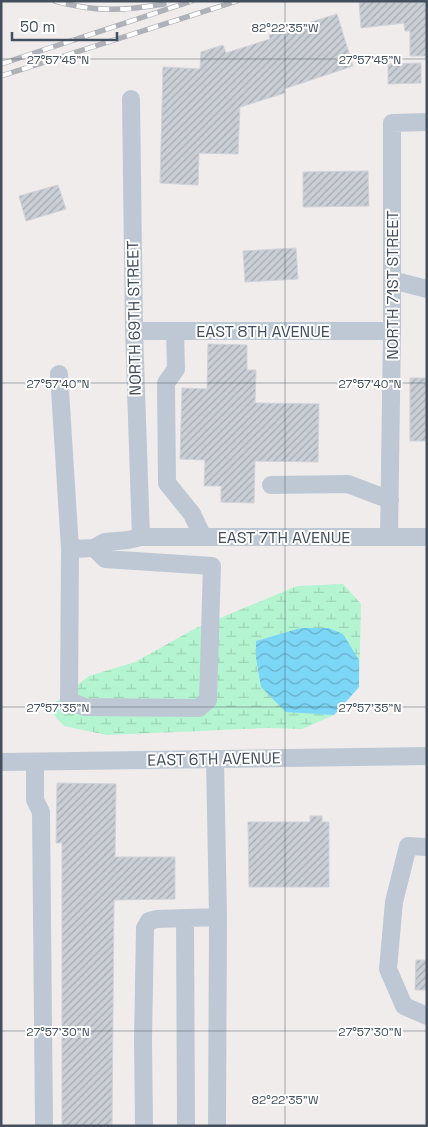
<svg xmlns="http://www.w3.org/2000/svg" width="428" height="1127" font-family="'Space Grotesk',sans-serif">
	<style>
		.wetland { fill: url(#wetland-marsh) }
		.water { fill: url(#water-waves) }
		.building { fill: url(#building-hatch); stroke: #cfd2d9 }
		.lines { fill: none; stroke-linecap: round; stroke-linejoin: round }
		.minor { stroke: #bec8d4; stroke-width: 18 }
		.rail-casing { stroke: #aeb1b8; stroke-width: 5.5 }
		.rail { stroke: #fff; stroke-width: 4; stroke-dasharray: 11; stroke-linecap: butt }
		.ticks { fill: none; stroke: #434f5c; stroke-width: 1; stroke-opacity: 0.45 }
		.labels { text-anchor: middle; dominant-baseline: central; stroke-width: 4; stroke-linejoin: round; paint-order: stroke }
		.street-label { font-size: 16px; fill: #434f5c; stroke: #fff }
		.ticks-label { font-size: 12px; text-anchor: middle; fill: #434f5c; stroke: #fff; stroke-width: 4; stroke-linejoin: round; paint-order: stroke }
	</style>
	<defs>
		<pattern id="wetland-marsh" width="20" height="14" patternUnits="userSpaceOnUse" patternTransform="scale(1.25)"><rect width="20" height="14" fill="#b4f4d0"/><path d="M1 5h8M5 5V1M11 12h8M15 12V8" fill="none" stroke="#9cd3b5"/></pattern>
		<pattern id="water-waves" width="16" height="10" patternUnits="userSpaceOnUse" patternTransform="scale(1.25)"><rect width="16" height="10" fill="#7cd6f6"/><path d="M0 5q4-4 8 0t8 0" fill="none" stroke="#67b0ca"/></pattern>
		<pattern id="building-hatch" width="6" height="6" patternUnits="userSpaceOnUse" patternTransform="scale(1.25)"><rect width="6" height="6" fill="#caced5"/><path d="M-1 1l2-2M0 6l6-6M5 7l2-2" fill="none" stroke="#a6aab0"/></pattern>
	</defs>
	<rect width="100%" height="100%" fill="#f0ecec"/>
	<path class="wetland" d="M 343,584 L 361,604 L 359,687 L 334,715 L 302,729 L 267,728 L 107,735 L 64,726 L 48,708 L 89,676 L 135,662 L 196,628 L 297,586 Z"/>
	<path class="water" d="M 301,628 L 329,628 L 343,634 L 359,660 L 359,687 L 334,715 L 286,712 L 261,687 L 256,658 L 256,641 Z"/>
	<path class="building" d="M 359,1 L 427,1 L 427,56 L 410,56 L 410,31 L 405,31 L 404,23 L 361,28 Z
		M 337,14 L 353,66 L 284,89 L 285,93 L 240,107 L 238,154 L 199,153 L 198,185 L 160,183 L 163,67 L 200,69 L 201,52 L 223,45 L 226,53 L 270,39 L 269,35 Z
		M 421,63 L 421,83 L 388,84 L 388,64 Z
		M 368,171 L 369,206 L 303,207 L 303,172 Z
		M 58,185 L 66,209 L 26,221 L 19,196 Z
		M 296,248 L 298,279 L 245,282 L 243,251 Z
		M 208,344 L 247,345 L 247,370 L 256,370 L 255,403 L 319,404 L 318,462 L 255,461 L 254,503 L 221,502 L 221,486 L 204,486 L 205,460 L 180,459 L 182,388 L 207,389 Z
		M 410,378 L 427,378 L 427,441 L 410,441 Z
		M 57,783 L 116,784 L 115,857 L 175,857 L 175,899 L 114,900 L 112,1126 L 62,1126 L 62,843 L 56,843 Z
		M 310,816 L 322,816 L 322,822 L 329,822 L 329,887 L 249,887 L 248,822 L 310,822 Z
		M 416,960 L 427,960 L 427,990 L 415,990 Z"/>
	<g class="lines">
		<path class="minor" d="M 131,99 L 134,331 L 141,537
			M 392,280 L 427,289
			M 134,331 L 392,331
			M 175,331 L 176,369 L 166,383 L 167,483 L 192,514 L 203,537
			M 59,374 L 70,549
			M 271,485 L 348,484 L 390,500
			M 389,537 L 392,331 L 392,123 L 427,122
			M 94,548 L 105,559 L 212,566 L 208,700 L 199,708 L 85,707 L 69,701 L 70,549 L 94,548 L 105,542 L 128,540 L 141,537 L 427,537
			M 215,759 L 218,917 L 217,1126
			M 1,762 L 427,756
			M 35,762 L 35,800 L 41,812 L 44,1126
			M 427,847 L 408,846 L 394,902 L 388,969 L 404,1006 L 427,1016
			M 185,918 L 186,1126
			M 144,1126 L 143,1040 L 145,928 L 149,921 L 157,919 L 218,917"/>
		<defs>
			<path id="rail" d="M 55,1 C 96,12 122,11 164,4
				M 1,64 L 192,1
				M 1,76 L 237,1"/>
		</defs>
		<use href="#rail" class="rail-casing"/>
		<use href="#rail" class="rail"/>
	</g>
	<path class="ticks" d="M 285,1 L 285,1126M 1,59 L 427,59M 1,383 L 427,383M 1,707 L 427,707M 1,1031 L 427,1031"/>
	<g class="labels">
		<g class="street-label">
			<text transform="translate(392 285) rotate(-90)">NORTH 71ST STREET</text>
			<text transform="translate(134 318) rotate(-91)">NORTH 69TH STREET</text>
			<text x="263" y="331">EAST 8TH AVENUE</text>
			<text x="284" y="537">EAST 7TH AVENUE</text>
			<text transform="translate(214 759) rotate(-1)">EAST 6TH AVENUE</text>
		</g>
	</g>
	<g class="ticks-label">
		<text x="285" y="32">82°22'35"W</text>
		<text x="58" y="64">27°57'45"N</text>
		<text x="370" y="64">27°57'45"N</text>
		<text x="58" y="388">27°57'40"N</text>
		<text x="370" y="388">27°57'40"N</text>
		<text x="58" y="712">27°57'35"N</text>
		<text x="370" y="712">27°57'35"N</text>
		<text x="58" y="1036">27°57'30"N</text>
		<text x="370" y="1036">27°57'30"N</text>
		<text x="285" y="1104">82°22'35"W</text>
	</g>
	<rect width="428" height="1127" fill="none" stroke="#434f5c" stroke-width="5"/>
	<path d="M12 32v8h105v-8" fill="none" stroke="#434f5c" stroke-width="2.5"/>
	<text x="20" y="32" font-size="15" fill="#434f5c" stroke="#ffffff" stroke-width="4" paint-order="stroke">50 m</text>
</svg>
